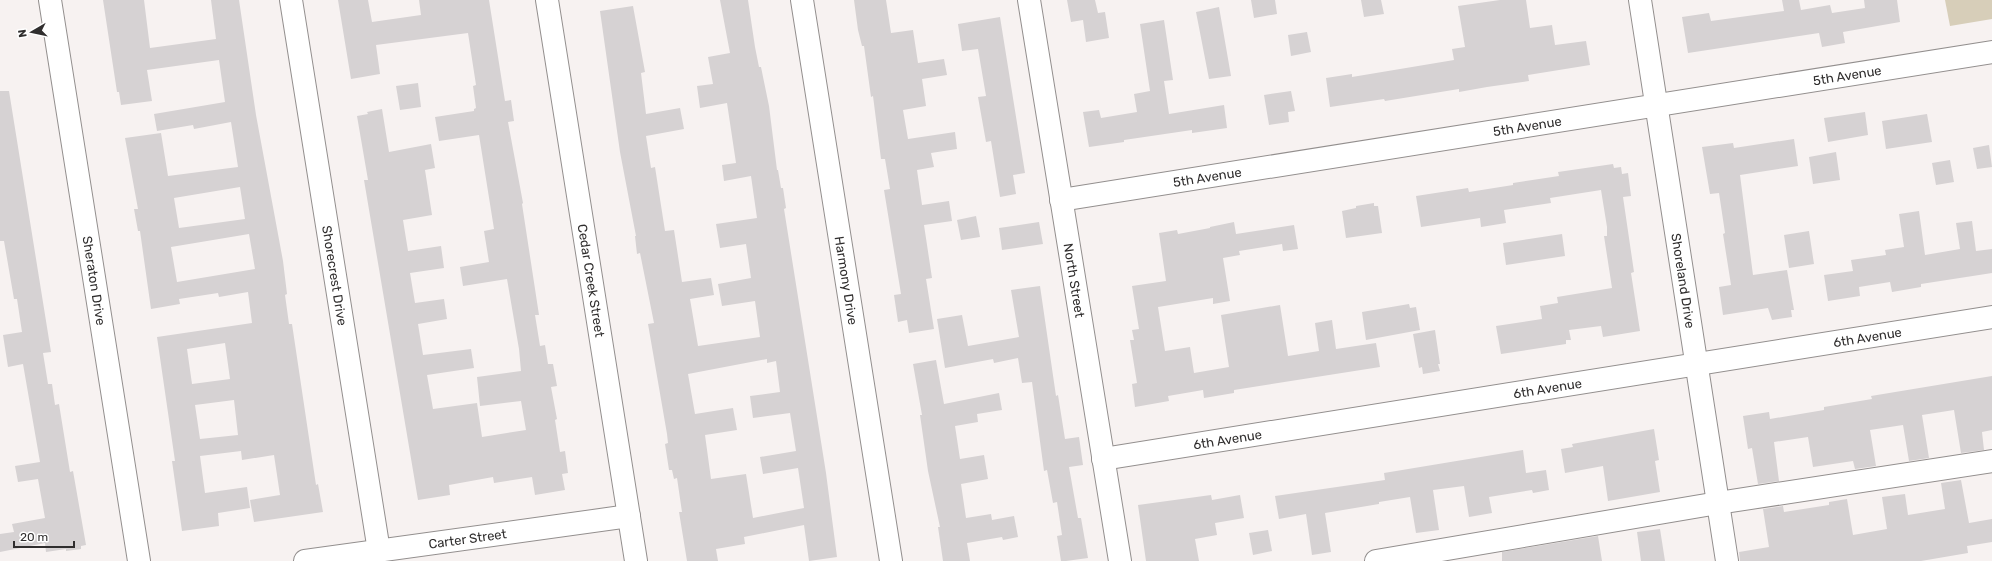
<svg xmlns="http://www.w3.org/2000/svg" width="1992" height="561" font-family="Rubik,sans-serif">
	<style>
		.green { fill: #d7ceb9 }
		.building { fill: #d6d2d3; fill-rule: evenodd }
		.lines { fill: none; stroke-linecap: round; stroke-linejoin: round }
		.minor-casing { stroke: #938f8e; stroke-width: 24 }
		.minor { stroke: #fff; stroke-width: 22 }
		.labels { text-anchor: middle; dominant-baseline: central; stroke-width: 3.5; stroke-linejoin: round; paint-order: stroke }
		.street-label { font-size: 13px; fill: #302e2e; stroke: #fff }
	</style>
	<rect width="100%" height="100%" fill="#f7f2f1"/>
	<path class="green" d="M 1945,0 L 1992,0 L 1992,19 L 1950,26 Z"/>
	<path class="building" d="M 103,0 L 144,0 L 150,48 L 216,39 L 211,0 L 239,0 L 256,115 L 283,261 L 287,294 L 285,295 L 289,324 L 292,324 L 316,485 L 318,484 L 323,512 L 254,522 L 250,500 L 280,495 L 274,455 L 242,460 L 241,451 L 200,456 L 205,493 L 247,487 L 250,508 L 218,513 L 219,526 L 182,531 L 172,461 L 175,461 L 157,337 L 252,323 L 248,292 L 219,297 L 218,293 L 179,299 L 180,304 L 151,309 L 140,231 L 138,231 L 134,209 L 138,209 L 125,138 L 161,133 L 168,176 L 238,167 L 231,122 L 194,129 L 193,125 L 157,131 L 154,114 L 225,102 L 219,60 L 147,70 L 152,101 L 121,105 L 119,92 L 117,92 ZM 240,187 L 245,219 L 179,228 L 174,198 ZM 249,234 L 255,269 L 177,282 L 171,247 ZM 225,343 L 230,379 L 192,384 L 187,349 ZM 234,400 L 238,435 L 200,439 L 195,405 Z
		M 338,0 L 368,0 L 372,22 L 421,15 L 419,0 L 489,0 L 505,101 L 511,100 L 514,121 L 508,122 L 523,203 L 522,204 L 539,315 L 535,315 L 540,346 L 545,345 L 548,364 L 553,364 L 557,386 L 551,387 L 557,419 L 555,420 L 560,452 L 565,451 L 568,473 L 562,474 L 565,490 L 535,495 L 532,477 L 494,483 L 493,477 L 449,485 L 450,495 L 418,500 L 364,180 L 368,180 L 357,116 L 368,114 L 367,112 L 382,109 L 389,152 L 431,144 L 435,168 L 425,170 L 432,215 L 403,220 L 408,251 L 441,246 L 444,268 L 410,273 L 415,303 L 444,299 L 447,319 L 418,324 L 423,355 L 471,349 L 474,368 L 427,375 L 433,409 L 477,403 L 482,437 L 526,430 L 521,401 L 480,406 L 477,377 L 521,371 L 519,349 L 507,279 L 463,286 L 460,267 L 489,262 L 484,231 L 494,229 L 479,135 L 439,141 L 435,117 L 474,111 L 474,109 L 476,108 L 473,86 L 476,85 L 468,33 L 376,45 L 380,74 L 351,79 Z
		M 720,0 L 748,0 L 755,47 L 759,67 L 761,67 L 769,106 L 777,170 L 778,170 L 781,188 L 783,188 L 786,208 L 784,209 L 826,473 L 837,557 L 809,561 L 804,525 L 744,537 L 745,544 L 716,549 L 718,561 L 687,561 L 679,512 L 682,512 L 677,478 L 674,479 L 672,470 L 669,470 L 665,444 L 668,443 L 667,434 L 648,324 L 654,323 L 640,253 L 637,254 L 635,236 L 636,236 L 620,152 L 600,11 L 633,6 L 645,72 L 641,73 L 646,114 L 680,108 L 684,129 L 646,136 L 651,168 L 655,167 L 665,231 L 674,230 L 682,282 L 711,278 L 714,295 L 690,299 L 698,346 L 760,337 L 755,301 L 722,306 L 718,284 L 751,278 L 746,244 L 720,248 L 716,224 L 757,218 L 751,176 L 724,181 L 722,165 L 736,163 L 727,103 L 700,108 L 697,86 L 713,84 L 708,57 L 730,53 ZM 767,359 L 767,363 L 776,361 L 780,392 L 750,396 L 753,418 L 790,413 L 796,451 L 760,457 L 763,474 L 798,468 L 804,508 L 753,518 L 746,474 L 711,479 L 705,435 L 737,430 L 733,408 L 695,414 L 688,374 Z
		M 854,0 L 886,0 L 891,33 L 913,30 L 918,63 L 944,59 L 947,75 L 922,79 L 926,106 L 903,110 L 908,139 L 955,132 L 957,149 L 931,153 L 934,167 L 917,170 L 922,205 L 949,201 L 952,221 L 924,225 L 932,278 L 926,279 L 934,329 L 909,333 L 907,320 L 898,322 L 894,295 L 901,294 L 884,190 L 890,189 L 885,159 L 881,159 L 873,96 L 871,97 L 864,46 L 862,46 L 858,30 Z
		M 1067,0 L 1095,0 L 1098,13 L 1105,12 L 1109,38 L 1086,42 L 1083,20 L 1071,22 Z
		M 1251,0 L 1275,0 L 1277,14 L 1254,18 Z
		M 1361,0 L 1381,0 L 1384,14 L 1364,17 Z
		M 1500,0 L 1526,0 L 1530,28 L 1552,25 L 1555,45 L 1586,41 L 1590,65 L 1528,75 L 1529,81 L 1487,87 L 1459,92 L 1459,89 L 1385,101 L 1384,99 L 1330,107 L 1326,78 L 1352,74 L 1352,77 L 1454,60 L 1452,49 L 1465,47 L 1458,6 Z
		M 1782,0 L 1799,0 L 1801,10 L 1830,5 L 1832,13 L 1865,8 L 1864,0 L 1897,0 L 1900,22 L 1843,32 L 1845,43 L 1822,47 L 1819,33 L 1688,53 L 1682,17 L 1709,13 L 1711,21 L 1784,11 Z
		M 1219,7 L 1231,76 L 1209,79 L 1196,12 Z
		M 1000,17 L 1025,173 L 1013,175 L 1016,194 L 1000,197 L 991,141 L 986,142 L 978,97 L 986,96 L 978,49 L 962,51 L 958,24 Z
		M 1164,20 L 1173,80 L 1164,81 L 1169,114 L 1224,105 L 1227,128 L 1192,133 L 1192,130 L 1124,140 L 1124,142 L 1089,147 L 1083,112 L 1099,110 L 1101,118 L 1137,112 L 1134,94 L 1150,91 L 1140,24 Z
		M 1307,32 L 1311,52 L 1291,56 L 1288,35 Z
		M 418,83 L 421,107 L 400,110 L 396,86 Z
		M 0,91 L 9,91 L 51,352 L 43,353 L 48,384 L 52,384 L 55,405 L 59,404 L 70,472 L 73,471 L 86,545 L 81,546 L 81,549 L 66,551 L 66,549 L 46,552 L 45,543 L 0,552 L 0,534 L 14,532 L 12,524 L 45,518 L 38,479 L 18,482 L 15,466 L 40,462 L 23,364 L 8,367 L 3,335 L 22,332 L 17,299 L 14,299 L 4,241 L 0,241 Z
		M 1291,91 L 1295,111 L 1288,112 L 1289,122 L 1269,125 L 1264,95 Z
		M 1865,112 L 1868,135 L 1828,142 L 1824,118 Z
		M 1927,114 L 1932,142 L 1886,149 L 1882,121 Z
		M 1794,139 L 1798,166 L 1740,175 L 1753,275 L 1787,270 L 1794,310 L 1791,310 L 1792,317 L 1772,320 L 1768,308 L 1723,315 L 1719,287 L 1731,285 L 1723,234 L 1725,233 L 1719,193 L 1710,194 L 1702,147 L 1733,143 L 1734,148 Z
		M 1989,145 L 1992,167 L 1977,169 L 1973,148 Z
		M 1836,152 L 1840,180 L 1813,184 L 1809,157 Z
		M 1950,160 L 1954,182 L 1936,185 L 1932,163 Z
		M 1613,164 L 1614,168 L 1621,167 L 1622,174 L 1628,173 L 1631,196 L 1623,197 L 1634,272 L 1631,273 L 1640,331 L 1603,337 L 1601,326 L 1569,330 L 1571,340 L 1566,340 L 1566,344 L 1501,354 L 1496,326 L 1542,319 L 1540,306 L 1558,303 L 1557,297 L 1612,288 L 1604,236 L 1607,236 L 1607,227 L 1601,190 L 1550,198 L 1551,203 L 1504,210 L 1506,223 L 1481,227 L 1480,218 L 1421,227 L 1416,196 L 1468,188 L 1469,192 L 1513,185 L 1513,183 L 1559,176 L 1558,172 Z
		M 1374,203 L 1374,206 L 1378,206 L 1382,233 L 1346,238 L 1342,211 L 1356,208 L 1356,206 Z
		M 1919,211 L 1925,255 L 1960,249 L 1956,223 L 1972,221 L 1976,251 L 1992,249 L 1992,273 L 1921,284 L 1921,287 L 1892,292 L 1890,282 L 1859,287 L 1860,296 L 1828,301 L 1824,275 L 1853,271 L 1851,260 L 1886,255 L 1885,250 L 1904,247 L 1899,214 Z
		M 976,216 L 980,237 L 961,240 L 957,220 Z
		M 1039,222 L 1043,244 L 1002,250 L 999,228 Z
		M 1234,222 L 1236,234 L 1294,225 L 1298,249 L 1283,251 L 1282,244 L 1239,251 L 1240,255 L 1223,258 L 1230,301 L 1213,304 L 1213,298 L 1158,307 L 1165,351 L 1190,347 L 1194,373 L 1229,367 L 1221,315 L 1280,305 L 1288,356 L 1319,351 L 1315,323 L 1332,320 L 1336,349 L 1376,343 L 1380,367 L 1234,390 L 1234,393 L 1204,398 L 1203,390 L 1168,396 L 1169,401 L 1135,407 L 1132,384 L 1137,383 L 1130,340 L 1134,340 L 1132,330 L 1139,329 L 1132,286 L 1166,281 L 1159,233 L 1177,230 L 1178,234 L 1210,228 L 1210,227 Z
		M 1809,231 L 1814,264 L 1789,268 L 1784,235 Z
		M 1562,234 L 1565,256 L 1506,265 L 1503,243 Z
		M 1040,286 L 1056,396 L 1058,395 L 1065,439 L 1079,437 L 1083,465 L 1069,467 L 1078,518 L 1081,518 L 1088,558 L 1066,561 L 1061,561 L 1057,536 L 1062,535 L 1057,502 L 1053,503 L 1047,470 L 1044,471 L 1032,382 L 1022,383 L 1018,358 L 994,363 L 993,359 L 945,368 L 937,319 L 962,315 L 968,346 L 1019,337 L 1011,290 Z
		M 1409,304 L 1410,308 L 1416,307 L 1420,330 L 1366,340 L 1362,312 Z
		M 1435,330 L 1440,364 L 1438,364 L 1440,371 L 1423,374 L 1422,367 L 1419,368 L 1413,334 Z
		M 936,360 L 944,404 L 999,393 L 1002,410 L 977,414 L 978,422 L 955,426 L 960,459 L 984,455 L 988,479 L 961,484 L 966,518 L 991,514 L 992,520 L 1014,516 L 1018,537 L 1003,540 L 1002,537 L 967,543 L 970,561 L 943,561 L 938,527 L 940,527 L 928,471 L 920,415 L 922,415 L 913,364 Z
		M 1992,376 L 1992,430 L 1982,432 L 1984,450 L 1961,453 L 1954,410 L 1922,415 L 1929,458 L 1909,461 L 1903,425 L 1870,430 L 1876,466 L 1855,469 L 1853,461 L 1813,467 L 1808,437 L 1774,442 L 1779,481 L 1758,484 L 1752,448 L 1748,449 L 1743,416 L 1769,412 L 1770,419 L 1824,410 L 1824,407 L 1872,399 L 1871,396 Z
		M 1654,429 L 1659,460 L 1655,461 L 1660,492 L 1608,501 L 1603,466 L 1565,473 L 1561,449 L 1573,447 L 1572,444 Z
		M 1523,450 L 1526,473 L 1546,470 L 1549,490 L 1533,493 L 1532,490 L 1489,497 L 1492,513 L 1469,517 L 1464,486 L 1433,490 L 1439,530 L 1416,533 L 1410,497 L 1379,502 L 1379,504 L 1325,513 L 1331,552 L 1312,555 L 1306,514 L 1279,519 L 1275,496 L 1385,480 L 1384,473 Z
		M 1961,480 L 1969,523 L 1992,519 L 1992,542 L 1967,546 L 1968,553 L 1921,561 L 1740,561 L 1739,552 L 1769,547 L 1763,509 L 1783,506 L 1784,512 L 1829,505 L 1829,502 L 1847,499 L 1853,535 L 1887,529 L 1882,497 L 1905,494 L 1908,515 L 1945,509 L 1941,483 Z
		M 1211,495 L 1212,500 L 1240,495 L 1244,518 L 1215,523 L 1217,535 L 1195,539 L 1199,561 L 1146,561 L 1138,505 Z
		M 1660,529 L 1665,561 L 1641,561 L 1637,532 Z
		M 1268,530 L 1272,551 L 1253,555 L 1249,533 Z
		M 1598,536 L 1602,561 L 1502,561 L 1502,552 Z"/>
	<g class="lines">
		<defs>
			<g id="minor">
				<path id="s1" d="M 50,0 L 139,561"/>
				<path id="s2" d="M 291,0 L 379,551"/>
				<path id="s3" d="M 547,0 L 636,561"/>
				<path id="s4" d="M 802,0 L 891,561"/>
				<path id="s5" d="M 1029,0 L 1120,561"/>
				<path id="s6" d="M 1640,0 L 1727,561"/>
				<path id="s7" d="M 1061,200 L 1992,52"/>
				<path id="s8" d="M 1103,459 L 1992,317"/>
				<path id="s9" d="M 305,561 L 629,516"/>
				<path d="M 1376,561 L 1718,503 L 1992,461"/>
			</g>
		</defs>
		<use href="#minor" class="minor-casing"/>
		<use href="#minor" class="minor"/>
	</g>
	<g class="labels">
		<g class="street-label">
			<text stroke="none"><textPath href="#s7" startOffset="796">5th Avenue</textPath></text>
			<text stroke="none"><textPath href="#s7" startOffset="472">5th Avenue</textPath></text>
			<text stroke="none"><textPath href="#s7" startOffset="148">5th Avenue</textPath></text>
			<text stroke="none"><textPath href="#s2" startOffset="279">Shorecrest Drive</textPath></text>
			<text stroke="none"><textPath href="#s1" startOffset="284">Sheraton Drive</textPath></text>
			<text stroke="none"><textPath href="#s4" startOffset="284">Harmony Drive</textPath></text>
			<text stroke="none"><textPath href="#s3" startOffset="284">Cedar Creek Street</textPath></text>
			<text stroke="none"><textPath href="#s5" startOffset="284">North Street</textPath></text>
			<text stroke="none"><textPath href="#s6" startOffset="284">Shoreland Drive</textPath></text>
			<text stroke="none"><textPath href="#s8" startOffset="774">6th Avenue</textPath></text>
			<text stroke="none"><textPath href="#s8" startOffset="450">6th Avenue</textPath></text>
			<text stroke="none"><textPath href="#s8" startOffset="126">6th Avenue</textPath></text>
			<text stroke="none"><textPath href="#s9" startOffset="164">Carter Street</textPath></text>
		</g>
	</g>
	<g transform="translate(32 32) rotate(261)" stroke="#ffffff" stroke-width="3" paint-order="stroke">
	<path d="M0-3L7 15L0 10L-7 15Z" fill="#302e2e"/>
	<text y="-6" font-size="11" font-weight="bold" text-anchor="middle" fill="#302e2e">N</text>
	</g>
	<path d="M14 541v6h60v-6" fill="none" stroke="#302e2e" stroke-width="2"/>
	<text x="20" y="541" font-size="12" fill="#302e2e" stroke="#ffffff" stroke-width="3" paint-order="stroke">20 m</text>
</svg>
